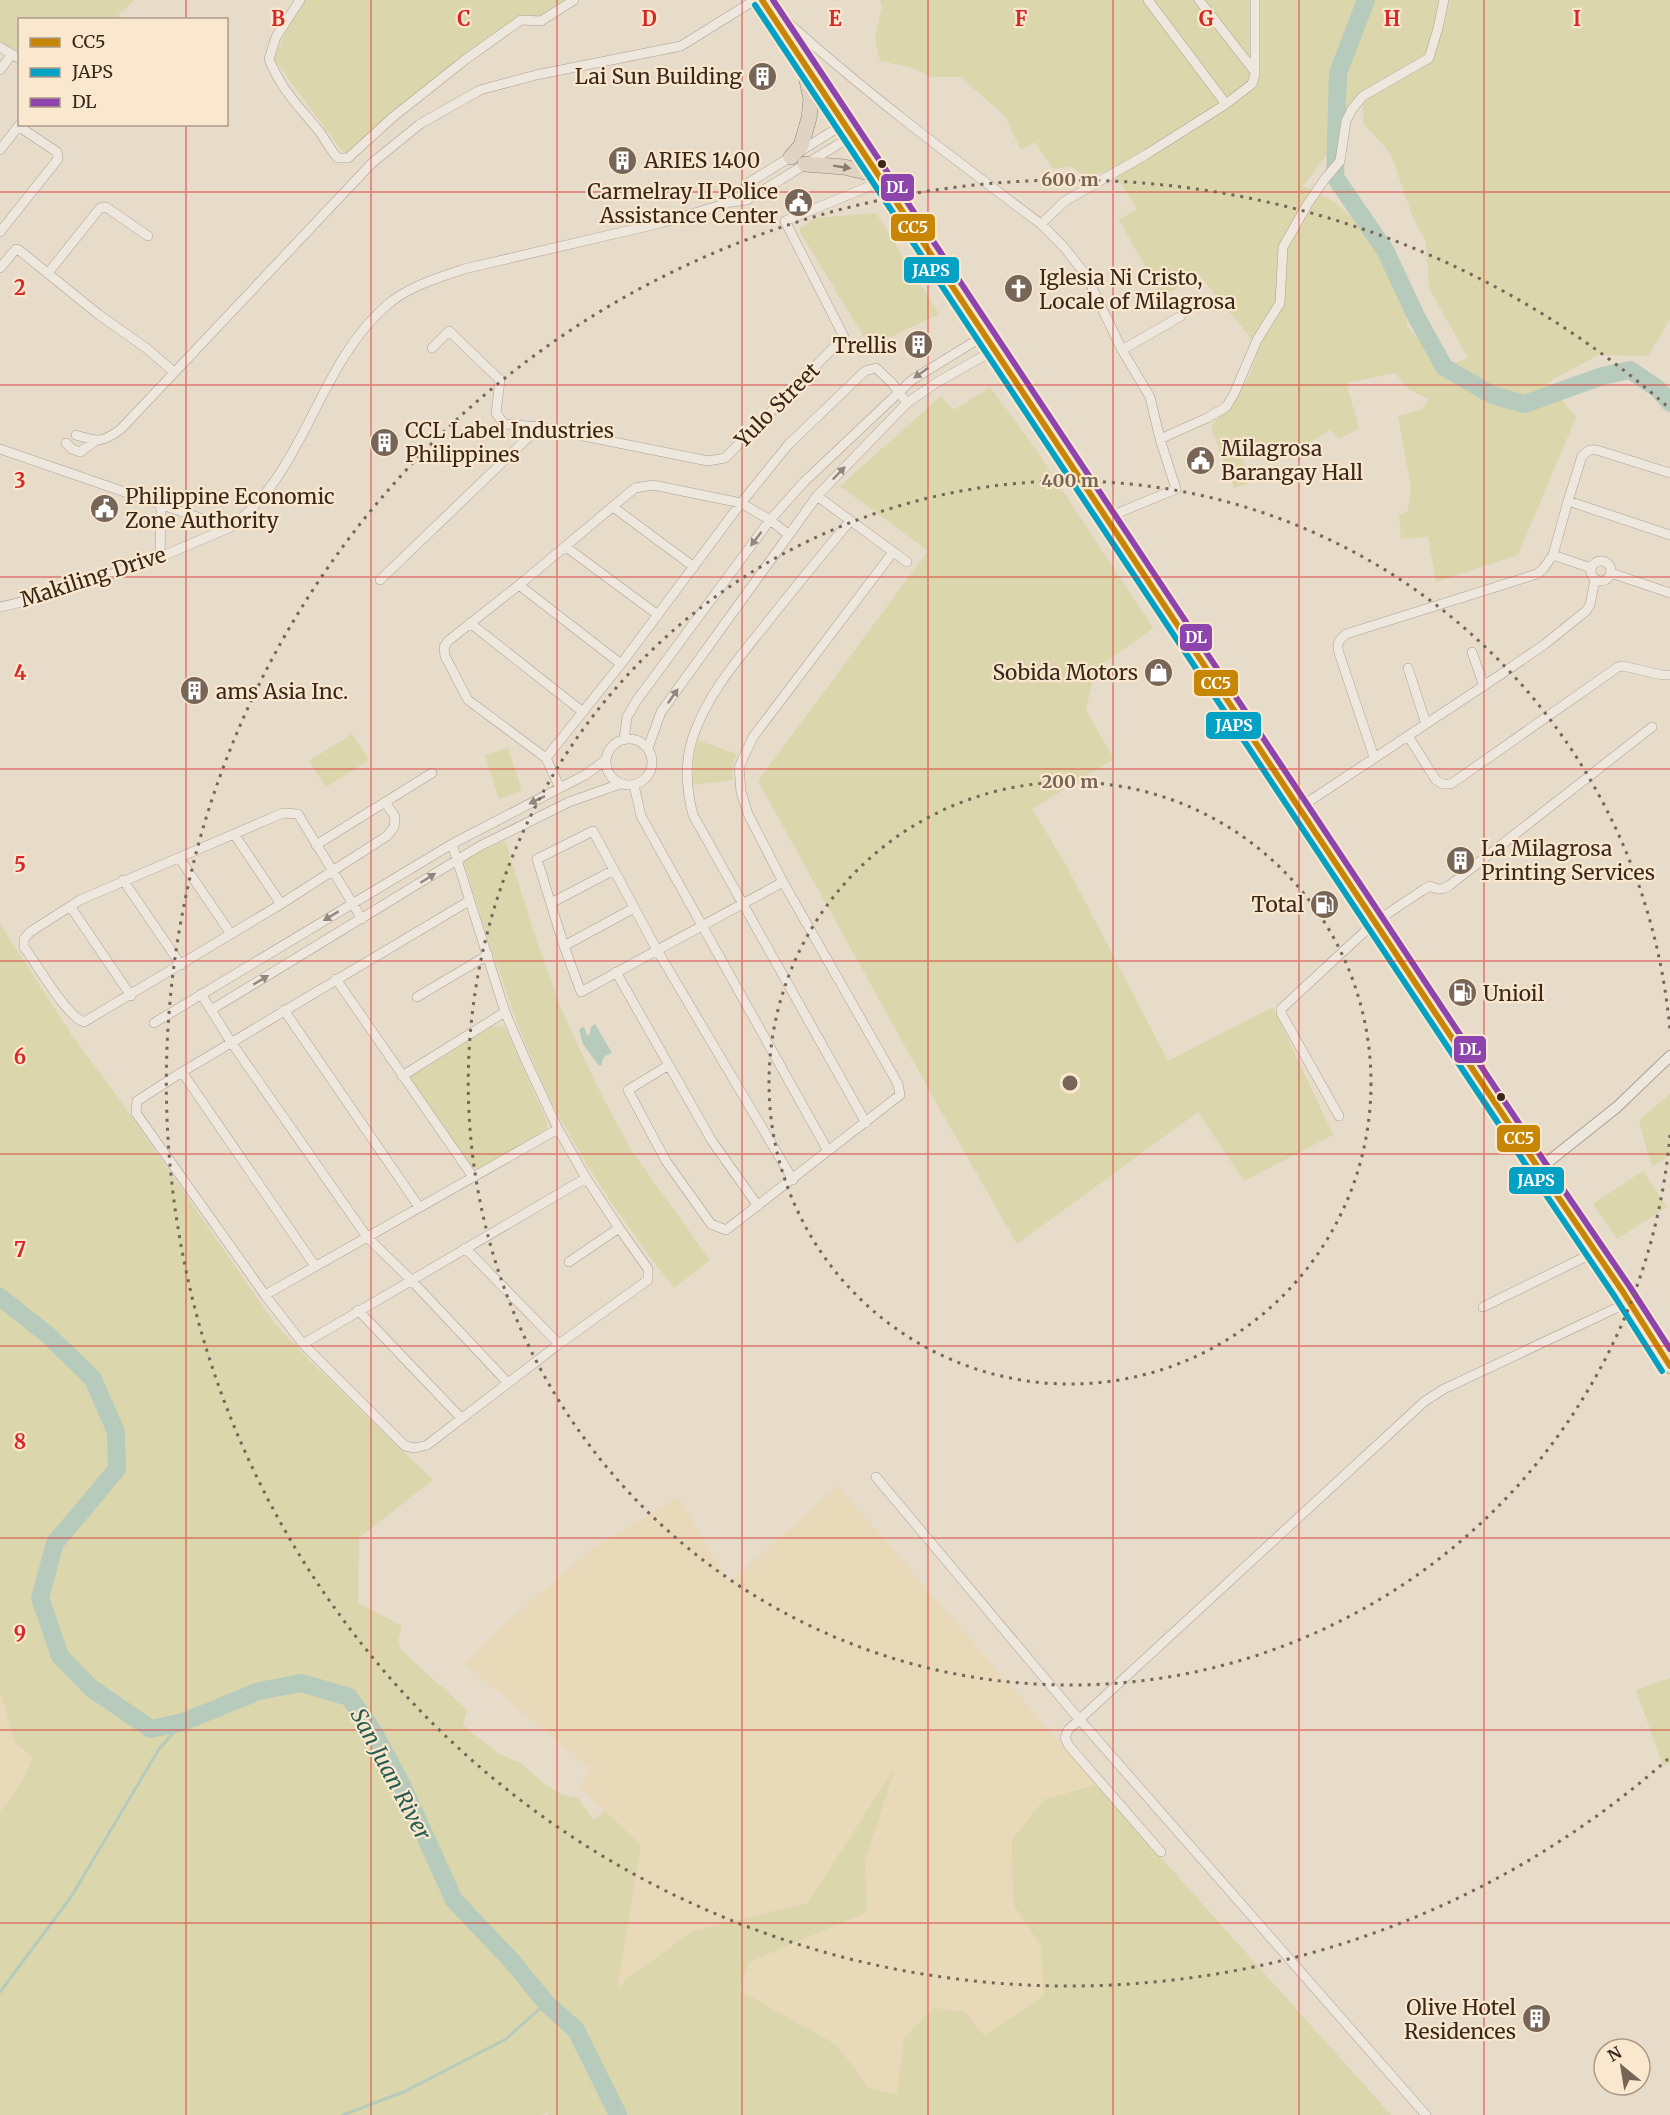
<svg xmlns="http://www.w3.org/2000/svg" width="1670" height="2115" font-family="Merriweather,serif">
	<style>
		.farmland { fill: #e8d9b8 }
		.green { fill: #dbd6ab; fill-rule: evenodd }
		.water { fill: #b7cbbc }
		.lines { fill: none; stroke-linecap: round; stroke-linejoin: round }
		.stream { stroke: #b7cbbc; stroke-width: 3 }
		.river { stroke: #b7cbbc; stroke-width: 18 }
		.minor-casing { stroke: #aba094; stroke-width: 10 }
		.tertiary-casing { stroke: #aba094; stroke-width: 12 }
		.trunk-casing { stroke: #91857a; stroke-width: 16 }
		.minor { stroke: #eee7dd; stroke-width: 9 }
		.tertiary { stroke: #eee7dd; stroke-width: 10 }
		.trunk { stroke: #e0d3c4; stroke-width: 15 }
		.bus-1-casing { stroke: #f9e8ce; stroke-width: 10 }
		.bus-2-casing { stroke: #f9e8ce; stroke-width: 10 }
		.bus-3-casing { stroke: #f9e8ce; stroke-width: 10 }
		.bus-1 { stroke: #c88607; stroke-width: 6 }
		.bus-2 { stroke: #03a2c5; stroke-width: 6 }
		.bus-3 { stroke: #8e44ad; stroke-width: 6 }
		.oneway { fill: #8e7c70 }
		.oneway2 { fill: #94867c }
		.grid { fill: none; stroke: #d62828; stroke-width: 1.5; stroke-opacity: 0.55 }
		.ring { fill: none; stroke: #776558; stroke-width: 3; stroke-dasharray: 3 6 }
		.bus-dot { fill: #3b261b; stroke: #f9e8ce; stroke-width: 2 }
		.labels { text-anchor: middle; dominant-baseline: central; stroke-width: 4.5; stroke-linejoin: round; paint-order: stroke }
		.poi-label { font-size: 21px; fill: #3b261b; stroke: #f9e8ce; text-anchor: start }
		.street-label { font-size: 21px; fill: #3b261b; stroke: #f9e8ce }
		.water-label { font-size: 22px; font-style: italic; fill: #285c53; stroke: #f9e8ce }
		.grid-label { font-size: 20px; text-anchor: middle; font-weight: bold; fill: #d62828; stroke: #f9e8ce; stroke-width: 4.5; stroke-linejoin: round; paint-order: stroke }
		.centre { fill: #776558; stroke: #f9e8ce; stroke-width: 3 }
		.ring-label { font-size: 18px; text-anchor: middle; font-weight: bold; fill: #776558; stroke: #f9e8ce; stroke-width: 4.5; stroke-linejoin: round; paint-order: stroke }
		.line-badge { stroke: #f9e8ce; stroke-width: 2 }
		.badge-label { font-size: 16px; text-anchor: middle; font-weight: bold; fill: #fff }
	</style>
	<rect width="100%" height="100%" fill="#e7dbca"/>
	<path class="farmland" d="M 838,1486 L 1096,1785 L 1045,1799 L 1013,1904 L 1041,1946 L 1044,1996 L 984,2035 L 965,2012 L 904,2039 L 898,2094 L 868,2088 L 837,2045 L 739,1990 L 749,1962 L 867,1912 L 865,1860 L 893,1771 L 807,1903 L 693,1931 L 628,1978 L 616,1990 L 641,1845 L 579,1787 L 590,1768 L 464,1663 L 506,1623 L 592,1549 L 678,1497 L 729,1583 Z
		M 0,1692 L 16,1744 L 34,1757 L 24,1778 L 0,1812 Z"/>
	<path class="green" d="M 0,0 L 134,0 L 118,15 L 122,19 L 20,20 L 19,51 L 0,42 Z
		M 305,0 L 573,0 L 553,15 L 525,20 L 472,56 L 348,159 L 274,59 L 285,33 Z
		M 880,0 L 1670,0 L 1670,319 L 1648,356 L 1598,355 L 1547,383 L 1576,417 L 1518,555 L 1436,582 L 1428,537 L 1401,539 L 1399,515 L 1408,511 L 1411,487 L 1398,416 L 1421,410 L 1429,399 L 1410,390 L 1395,373 L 1346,383 L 1359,428 L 1340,439 L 1330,430 L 1295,451 L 1281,447 L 1243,459 L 1247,484 L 1234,488 L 1211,427 L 1249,377 L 1259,348 L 1197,272 L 1163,298 L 1119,220 L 1137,209 L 1112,170 L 1085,177 L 1071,166 L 1053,169 L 1035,142 L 1021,150 L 1005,116 L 961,77 L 931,77 L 910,67 L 880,61 L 875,39 L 882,6 ZM 1362,98 L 1364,124 L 1391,154 L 1412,215 L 1426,242 L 1429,288 L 1468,358 L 1444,367 L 1407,326 L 1406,294 L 1385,250 L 1336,203 L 1303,186 L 1335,144 Z
		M 876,213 L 939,314 L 893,336 L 869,345 L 800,232 L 800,228 L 816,218 Z
		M 990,387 L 1033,445 L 1153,628 L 1095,670 L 1086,710 L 1114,759 L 1032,809 L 1067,867 L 1168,1061 L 1273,1007 L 1333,1135 L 1244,1181 L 1198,1112 L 1017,1244 L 937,1104 L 758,781 L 928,551 L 840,486 L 941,396 L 954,410 Z
		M 352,734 L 369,760 L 326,787 L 309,761 Z
		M 698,740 L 736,754 L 732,770 L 733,780 L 693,785 L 694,757 Z
		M 508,748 L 522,791 L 499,799 L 485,755 Z
		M 505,840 L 534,933 L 561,1009 L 601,1094 L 631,1150 L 710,1260 L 674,1288 C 617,1214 564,1137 528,1050 C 503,988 483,924 463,860 Z
		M 0,924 L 71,1034 L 110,1086 L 276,1325 L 310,1361 L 433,1480 L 359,1538 L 358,1603 L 402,1626 L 398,1641 L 401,1650 L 467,1710 L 463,1725 L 499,1754 L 521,1763 L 542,1782 L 562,1795 L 578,1798 L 593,1820 L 605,1811 L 641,1845 L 617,1989 L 628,1978 L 693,1931 L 807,1903 L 895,1768 L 865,1860 L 867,1912 L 749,1962 L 739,1990 L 837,2045 L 868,2088 L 897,2094 L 904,2039 L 933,2008 L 965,2012 L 984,2035 L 1044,1996 L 1041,1946 L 1013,1904 L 1012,1839 L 1045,1799 L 1096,1785 L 1391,2115 L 547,2115 L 549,2112 L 539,2115 L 0,2115 L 0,1812 L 24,1778 L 33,1757 L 16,1744 L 0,1692 Z
		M 493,1026 L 502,1026 L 506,1029 L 548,1125 L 546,1129 L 478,1169 L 471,1167 L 410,1080 L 412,1076 Z
		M 1670,1094 L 1670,1155 L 1653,1166 L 1650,1162 L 1639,1120 Z
		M 1643,1171 L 1667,1207 L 1617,1239 L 1593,1204 Z
		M 1670,1678 L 1670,1763 L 1663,1766 L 1636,1690 Z"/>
	<path class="water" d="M 595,1024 L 612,1053 L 605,1056 L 602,1061 L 602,1065 L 599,1066 L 583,1044 L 579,1030 L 582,1027 L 585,1028 L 586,1034 L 589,1036 L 591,1027 Z"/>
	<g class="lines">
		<path class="stream" d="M 0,1992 L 71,1897 L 159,1749 L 183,1722
			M 343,2115 L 406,2091 L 506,2039 L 546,2003"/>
		<path class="river" d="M 1366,0 L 1338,73 L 1335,177 L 1385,250 L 1417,318 L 1444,367 L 1492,395 L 1525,404 L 1602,376 L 1630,370 L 1658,389 L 1670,403
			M 0,1297 L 48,1335 L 93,1379 L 116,1432 L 117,1469 L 55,1543 L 40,1598 L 60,1656 L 91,1688 L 151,1729 L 183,1722 L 259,1691 L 301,1683 L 349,1697 L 373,1731 L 401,1783 L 454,1900 L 511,1960 L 546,2003 L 576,2030 L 618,2115"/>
		<defs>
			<path id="minor" d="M 300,0 L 276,37 L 269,59 C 282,91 298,105 319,131 C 326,140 330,150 338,158 L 348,158 L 393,117 L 466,59 L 521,20 L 541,21 L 574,0
				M 1148,0 L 1226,104
				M 1199,0 L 1255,72
				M 774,10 C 858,87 950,156 1041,224 L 1063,246 L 1086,275 L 1122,350 L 1150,397 L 1160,439 L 1176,489 L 1106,518
				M 0,47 L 20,59
				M 0,70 L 12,54
				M 0,150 L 20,124
				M 731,202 L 750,182 L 844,124
				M 1041,224 L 1065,201 L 1147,154 L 1226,104 L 1252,84 L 1255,75 L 1255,0
				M 0,232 L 58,159 L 57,152 L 18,126
				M 0,268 L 16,249 L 19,250 L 98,314 L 146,348 L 174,372
				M 48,273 L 100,208 L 106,207 L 148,236
				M 432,348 L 449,331 L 500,380 L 496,413 L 504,424 L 539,427 L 708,461 L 725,458 L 844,337 L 785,221 L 882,181
				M 1122,350 L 1181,316
				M 76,435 C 98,442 102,443 121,429 L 372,163 L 420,124 L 480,90 L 536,75 L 681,46 L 755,0
				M 1160,439 L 1207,418 L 1226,407 L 1234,394 L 1257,340 L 1280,303 L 1283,247 L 1307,205 L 1324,180 L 1340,161 L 1346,121 L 1352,109 L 1363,96 L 1429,58 L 1438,28 L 1444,0
				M 66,443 L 72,449 L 80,452 L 95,441
				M 0,449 L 229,528
				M 817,496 L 907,562
				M 1568,501 L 1670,535
				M 613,507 L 694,567
				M 850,521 C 819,558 788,596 758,634 C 733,665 707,697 694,734 C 684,761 686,788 693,815 L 866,1123
				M 566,547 L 658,615
				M 1553,555 L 1591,568
				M 160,557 L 161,505
				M1591 571a10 10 0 1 1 20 0a10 10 0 1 1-20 0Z
				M 1611,573 L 1670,593
				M 380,580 L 539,427
				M 519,585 L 621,664
				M 0,607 L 52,595 L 160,557 L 229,528 C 306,473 316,367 386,306 C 407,287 437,278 464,269 L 661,223 L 731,202 L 747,200 L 852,136
				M 470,623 L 583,712
				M 1472,652 L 1484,686
				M 1408,668 L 1426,724
				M 1408,736 L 1436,780 L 1443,784 L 1451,784 L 1618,667 L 1623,666 L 1662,675 L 1670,675
				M606 762a23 23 0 1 1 46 0a23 23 0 1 1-46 0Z
				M 624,740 L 627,717 L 637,700 L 770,520 L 804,482 L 912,380 L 985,335
				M 648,748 L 661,712 L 817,496 L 907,403 L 936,383 L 994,350
				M 1374,757 L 1339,653 C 1336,643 1339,640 1346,634 L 1537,574 L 1543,569 L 1553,555 L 1568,501 L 1582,456 C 1588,450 1591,448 1600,451 L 1670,473
				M 546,758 L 621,664 L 741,503 L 788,445 L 865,371 L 876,368 L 892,383 L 907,403
				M 634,785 L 641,816 L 828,1151
				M 560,788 L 546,758 L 468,700 L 445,656 L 444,647 L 448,641 L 519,585 L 635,488 L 653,485 L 741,503 L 770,520 L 788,534
				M 1299,808 L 1497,677 L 1545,644 L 1586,611 L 1590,605 L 1595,579
				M 234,834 L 281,904
				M 452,844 L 505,1012 L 526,1061 L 558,1129 L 586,1178 L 619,1228 L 648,1269 L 648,1280 L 559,1344 L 427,1445 L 415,1448 L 405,1446 L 303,1344 L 265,1295 L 136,1113 L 137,1101 L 182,1072 L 469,901
				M 316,845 L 432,773
				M 180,859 L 231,934
				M 123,880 L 181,965
				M 783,882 C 716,918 648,955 581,992 L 564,946 L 537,859 L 593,831 L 657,950 L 793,1180
				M 551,903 L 614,870
				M 70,906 L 131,996
				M 362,919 L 298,814 L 283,813 L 80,900 L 30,932 L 24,939 L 24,947 C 37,964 66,1016 84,1022 L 281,904 L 387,836 L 394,827 L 395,817 L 385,802
				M 564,946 L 634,908
				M 616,972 L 712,1141 L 758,1206
				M 336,979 L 473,1177
				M 201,994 L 231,1042 L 367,1237 L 411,1280 L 508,1383
				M 417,997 L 488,955
				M 211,1010 L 480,846 L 569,802 L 620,784
				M 284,1010 L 419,1207
				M 154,1023 L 452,844 L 585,775 L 606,760
				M 669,1065 L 628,1090 L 666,1161 L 711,1224 L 726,1230 L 900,1095 L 898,1084 L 783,882 L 748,814 L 741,792 L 739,767 L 753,737 L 893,552
				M 182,1072 L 315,1266
				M 402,1076 L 505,1012
				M 1339,1116 L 1281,1013 L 1281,1009 L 1375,922 L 1423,890 L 1430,886 C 1438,890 1443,890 1450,885 L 1652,727
				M 465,1248 L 559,1344
				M 569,1262 L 619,1228
				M 265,1295 L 558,1129
				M 1483,1307 L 1595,1252
				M 358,1310 L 461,1418
				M 303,1344 L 586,1178
				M 876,1477 L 1073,1712 L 1426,2115
				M 1161,1852 L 1069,1746 L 1065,1738 L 1068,1730 L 1425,1401 L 1444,1389 L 1629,1302"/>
			<path id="tertiary" d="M 1539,1169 L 1617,1107 L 1670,1056"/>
			<path id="trunk" d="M 762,0 L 1539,1169 L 1623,1292 L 1670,1366
				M 791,157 L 801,146 L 809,118 L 811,99 L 805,71
				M 805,164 L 844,167 L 878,175"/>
		</defs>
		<use href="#minor" class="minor-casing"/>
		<use href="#tertiary" class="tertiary-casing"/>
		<use href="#trunk" class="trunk-casing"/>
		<use href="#minor" class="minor"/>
		<use href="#tertiary" class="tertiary"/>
		<use href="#trunk" class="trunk"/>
		<defs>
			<path id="bus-1" d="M 762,0 L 1539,1169 L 1623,1292 L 1670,1366"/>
			<path id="bus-2" d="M 755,5 L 1532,1174 L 1615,1297 L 1662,1371"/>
			<path id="bus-3" d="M 773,0 L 1546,1164 L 1630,1287 L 1670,1349"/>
		</defs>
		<use href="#bus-1" class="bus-1-casing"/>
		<use href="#bus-2" class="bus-2-casing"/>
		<use href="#bus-3" class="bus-3-casing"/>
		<use href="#bus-1" class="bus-1"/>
		<use href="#bus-2" class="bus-2"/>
		<use href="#bus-3" class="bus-3"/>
	</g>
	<defs><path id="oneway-solid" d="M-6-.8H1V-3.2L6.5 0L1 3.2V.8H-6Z" transform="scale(1.5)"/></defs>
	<use class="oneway" href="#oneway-solid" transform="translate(842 167) rotate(9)"/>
	<g class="oneway2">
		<use href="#oneway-solid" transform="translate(921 373) rotate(145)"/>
		<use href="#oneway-solid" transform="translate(839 473) rotate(-46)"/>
		<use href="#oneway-solid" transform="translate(756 539) rotate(127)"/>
		<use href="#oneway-solid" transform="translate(673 696) rotate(-55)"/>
		<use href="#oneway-solid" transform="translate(537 800) rotate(154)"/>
		<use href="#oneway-solid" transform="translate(428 878) rotate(-32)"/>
		<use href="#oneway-solid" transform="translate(331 916) rotate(149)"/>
		<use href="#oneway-solid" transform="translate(261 980) rotate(-31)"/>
	</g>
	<path class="grid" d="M 186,0 L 186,20M 371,0 L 371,2115M 557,0 L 557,2115M 742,0 L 742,2115M 928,0 L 928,2115M 1113,0 L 1113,2115M 1299,0 L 1299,2115M 1484,0 L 1484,2115M 186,124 L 186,2115M 0,192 L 1670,192M 0,385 L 1670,385M 0,577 L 1670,577M 0,769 L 1670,769M 0,961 L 1670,961M 0,1154 L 1670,1154M 0,1346 L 1670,1346M 0,1538 L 1670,1538M 0,1730 L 1670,1730M 0,1923 L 1670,1923"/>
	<g class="ring">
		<circle cx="1070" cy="1083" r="301"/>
		<path d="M1670 1135A602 602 0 1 1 1670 1031"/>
		<path d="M1668 1759A903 903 0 1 1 1668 407"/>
	</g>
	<defs>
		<symbol id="building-disc" viewBox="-11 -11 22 22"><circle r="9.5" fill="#776558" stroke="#f9e8ce"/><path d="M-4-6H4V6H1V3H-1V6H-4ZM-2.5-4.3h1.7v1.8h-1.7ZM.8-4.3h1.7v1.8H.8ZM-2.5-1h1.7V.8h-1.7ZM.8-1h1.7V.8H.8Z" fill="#fff"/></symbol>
		<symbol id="civic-disc" viewBox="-11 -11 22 22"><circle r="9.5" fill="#776558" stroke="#f9e8ce"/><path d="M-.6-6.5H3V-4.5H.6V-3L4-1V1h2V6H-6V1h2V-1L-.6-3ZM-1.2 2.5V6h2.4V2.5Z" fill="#fff"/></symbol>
		<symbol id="church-disc" viewBox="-11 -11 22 22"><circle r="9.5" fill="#776558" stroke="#f9e8ce"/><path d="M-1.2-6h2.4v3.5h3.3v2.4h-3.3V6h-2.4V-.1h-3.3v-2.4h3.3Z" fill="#fff"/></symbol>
		<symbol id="shop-disc" viewBox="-11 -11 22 22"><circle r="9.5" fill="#776558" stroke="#f9e8ce"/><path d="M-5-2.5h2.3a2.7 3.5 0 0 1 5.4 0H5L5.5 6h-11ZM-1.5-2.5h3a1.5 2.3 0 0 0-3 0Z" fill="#fff"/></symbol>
		<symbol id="fuel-disc" viewBox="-11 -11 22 22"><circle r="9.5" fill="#776558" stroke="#f9e8ce"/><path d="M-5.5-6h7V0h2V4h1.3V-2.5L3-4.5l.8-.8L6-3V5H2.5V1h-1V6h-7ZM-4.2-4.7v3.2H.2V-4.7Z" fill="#fff"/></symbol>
	</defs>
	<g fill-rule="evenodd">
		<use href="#building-disc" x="746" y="60" width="33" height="33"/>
		<use href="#building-disc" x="606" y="144" width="33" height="33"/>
		<use href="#civic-disc" x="782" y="186" width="33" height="33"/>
		<use href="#church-disc" x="1002" y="272" width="33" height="33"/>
		<use href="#building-disc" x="902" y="328" width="33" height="33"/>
		<use href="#building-disc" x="368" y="426" width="33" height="33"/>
		<use href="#civic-disc" x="1184" y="444" width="33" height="33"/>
		<use href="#civic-disc" x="88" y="492" width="33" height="33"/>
		<use href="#shop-disc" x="1142" y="656" width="33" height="33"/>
		<use href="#building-disc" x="178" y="674" width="33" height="33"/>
		<use href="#building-disc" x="1444" y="844" width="33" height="33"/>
		<use href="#fuel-disc" x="1308" y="888" width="33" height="33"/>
		<use href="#fuel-disc" x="1446" y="976" width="33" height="33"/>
		<use href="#building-disc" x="1520" y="2002" width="33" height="33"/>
	</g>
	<g class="bus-dot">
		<circle cx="882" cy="164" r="5"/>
		<circle cx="1501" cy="1097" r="5"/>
	</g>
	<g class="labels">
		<g class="poi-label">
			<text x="742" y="76" text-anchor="end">Lai Sun Building</text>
			<text x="644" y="160">ARIES 1400</text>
			<text x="778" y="191" text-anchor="end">Carmelray II Police<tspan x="778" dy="24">Assistance Center</tspan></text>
			<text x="1039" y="277">Iglesia Ni Cristo,<tspan x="1039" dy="24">Locale of Milagrosa</tspan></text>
			<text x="897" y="345" text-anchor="end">Trellis</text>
			<text x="405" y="430">CCL Label Industries<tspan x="405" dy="24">Philippines</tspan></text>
			<text x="1221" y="448">Milagrosa<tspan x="1221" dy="24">Barangay Hall</tspan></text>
			<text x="125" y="496">Philippine Economic<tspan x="125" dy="24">Zone Authority</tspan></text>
			<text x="1138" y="672" text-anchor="end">Sobida Motors</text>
			<text x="216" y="691">ams Asia Inc.</text>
			<text x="1481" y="848">La Milagrosa<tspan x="1481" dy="24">Printing Services</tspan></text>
			<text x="1304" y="904" text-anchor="end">Total</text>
			<text x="1483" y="993">Unioil</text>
			<text x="1516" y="2007" text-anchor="end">Olive Hotel<tspan x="1516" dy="24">Residences</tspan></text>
		</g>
		<g class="street-label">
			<text transform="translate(777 405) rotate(-45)">Yulo Street</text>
			<text transform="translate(93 577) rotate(-18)">Makiling Drive</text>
		</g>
		<g class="water-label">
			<text transform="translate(391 1774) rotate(62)">San Juan River</text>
		</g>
	</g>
	<g class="grid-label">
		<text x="278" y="26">B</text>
		<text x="464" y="26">C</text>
		<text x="649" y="26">D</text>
		<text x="835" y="26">E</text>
		<text x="1021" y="26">F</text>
		<text x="1206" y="26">G</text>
		<text x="1392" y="26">H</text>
		<text x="1577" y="26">I</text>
		<text x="20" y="295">2</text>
		<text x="20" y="488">3</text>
		<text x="20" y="680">4</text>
		<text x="20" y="872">5</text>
		<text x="20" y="1064">6</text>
		<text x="20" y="1257">7</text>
		<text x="20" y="1449">8</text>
		<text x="20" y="1641">9</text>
	</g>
	<circle cx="1070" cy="1083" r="9" class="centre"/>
	<g class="ring-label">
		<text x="1070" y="186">600 m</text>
		<text x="1070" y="487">400 m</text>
		<text x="1070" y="788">200 m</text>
	</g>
	<g class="line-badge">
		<rect x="880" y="173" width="35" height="29" rx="6" fill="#8e44ad"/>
		<rect x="890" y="213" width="46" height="29" rx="6" fill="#c88607"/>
		<rect x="903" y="256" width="57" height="28" rx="6" fill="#03a2c5"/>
		<rect x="1179" y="623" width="34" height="29" rx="6" fill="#8e44ad"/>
		<rect x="1193" y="669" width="46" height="28" rx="6" fill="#c88607"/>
		<rect x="1205" y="711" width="57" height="29" rx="6" fill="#03a2c5"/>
		<rect x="1453" y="1035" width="34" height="29" rx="6" fill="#8e44ad"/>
		<rect x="1496" y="1124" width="45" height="29" rx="6" fill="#c88607"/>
		<rect x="1508" y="1166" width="57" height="29" rx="6" fill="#03a2c5"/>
	</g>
	<g class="badge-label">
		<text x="897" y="193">DL</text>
		<text x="913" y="233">CC5</text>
		<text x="931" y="276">JAPS</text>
		<text x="1196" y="643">DL</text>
		<text x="1216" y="689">CC5</text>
		<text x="1234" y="731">JAPS</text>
		<text x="1470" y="1055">DL</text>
		<text x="1519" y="1144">CC5</text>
		<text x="1536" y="1186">JAPS</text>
	</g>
	<rect x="18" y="18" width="210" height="108" fill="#f9e8ce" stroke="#ad9a86" stroke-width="1.5"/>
	<rect x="30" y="38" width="30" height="9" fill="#c88607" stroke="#ad9a86" stroke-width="1.5"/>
	<text x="72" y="48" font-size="18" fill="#3b261b">CC5</text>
	<rect x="30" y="68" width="30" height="9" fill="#03a2c5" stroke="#ad9a86" stroke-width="1.5"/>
	<text x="72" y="78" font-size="18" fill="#3b261b">JAPS</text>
	<rect x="30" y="98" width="30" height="9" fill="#8e44ad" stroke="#ad9a86" stroke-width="1.5"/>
	<text x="72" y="108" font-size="18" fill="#3b261b">DL</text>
	<g transform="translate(1622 2067) rotate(330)"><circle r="28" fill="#f9e8ce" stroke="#ad9a86" stroke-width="1.5"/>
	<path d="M0-4.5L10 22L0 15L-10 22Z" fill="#776558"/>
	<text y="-9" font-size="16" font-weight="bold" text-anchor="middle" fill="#3b261b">N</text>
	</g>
</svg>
